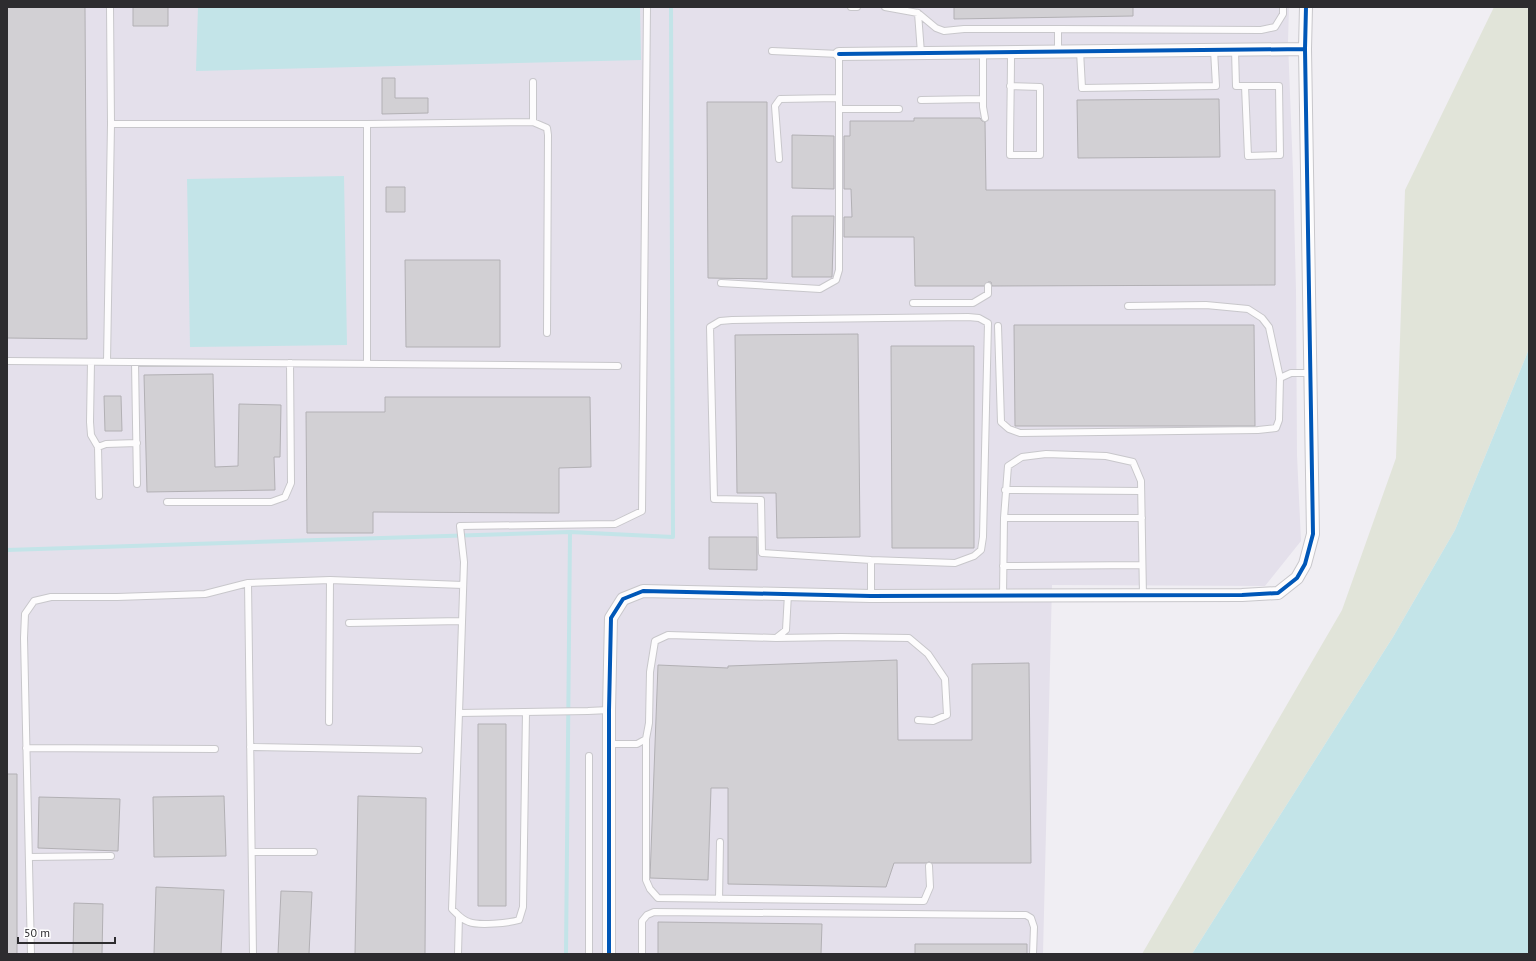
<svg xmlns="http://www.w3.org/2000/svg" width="1536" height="961" font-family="'PT Sans',sans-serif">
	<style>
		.built { fill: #e4e0eb }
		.green { fill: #e1e4d9 }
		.water { fill: #c3e4e8 }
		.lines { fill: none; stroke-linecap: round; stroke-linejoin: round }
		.stream { stroke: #c3e4e8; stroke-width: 4 }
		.building { fill: #d2d0d4; stroke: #b2b0b4 }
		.lane-casing { stroke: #c8c7cb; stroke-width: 8 }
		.street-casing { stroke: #c8c7cb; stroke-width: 14 }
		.lane { stroke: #fdfcfd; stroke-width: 6 }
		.street { stroke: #fdfcfd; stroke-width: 12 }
		.cycleway-casing { stroke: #fff; stroke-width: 6 }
		.cycleway { stroke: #0057b8; stroke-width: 4 }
	</style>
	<rect width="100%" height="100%" fill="#f0eef3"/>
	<path class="built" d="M 7,7 L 1289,7 L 1288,42 L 1293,172 L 1296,290 L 1297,455 L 1301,541 L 1265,586 L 1052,585 L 1043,954 L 7,954 Z"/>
	<path class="green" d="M 1494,7 L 1529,7 L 1529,349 L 1455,530 L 1393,637 L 1192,954 L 1142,954 L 1342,610 L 1396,458 L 1405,190 Z"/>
	<path class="water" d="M 198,7 L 640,7 L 641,60 L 196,71 Z
		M 344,176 L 347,345 L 190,347 L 187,179 Z
		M 1529,349 L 1529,954 L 1192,954 L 1393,637 L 1455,530 Z"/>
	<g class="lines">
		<path class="stream" d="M 7,550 L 570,532
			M 566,954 L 570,532 L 673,537 L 671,7"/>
	</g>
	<path class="building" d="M 7,7 L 85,7 L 87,339 L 7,338 Z
		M 133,7 L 168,7 L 168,26 L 133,26 Z
		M 954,7 L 1133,7 L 1133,16 L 954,19 Z
		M 382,78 L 395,78 L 395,98 L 428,98 L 428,113 L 382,114 Z
		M 1219,99 L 1220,157 L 1078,158 L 1077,100 Z
		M 707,102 L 767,102 L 767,279 L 708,278 Z
		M 914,118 L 980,118 L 982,121 L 985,122 L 986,190 L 1275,190 L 1275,285 L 992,286 L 991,282 L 988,282 L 984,286 L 915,286 L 914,237 L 844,237 L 844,217 L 852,217 L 851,189 L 844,189 L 844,136 L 850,136 L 850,121 L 914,121 Z
		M 792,135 L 834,136 L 834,189 L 792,188 Z
		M 386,187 L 405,187 L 405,212 L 386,212 Z
		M 792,216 L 834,216 L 832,277 L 792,277 Z
		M 405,260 L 500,260 L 500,347 L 406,347 Z
		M 1014,325 L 1254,325 L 1255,426 L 1015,426 Z
		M 858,334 L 860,537 L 777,538 L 776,493 L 737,493 L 735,335 Z
		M 891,346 L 974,346 L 974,548 L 892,548 Z
		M 213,374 L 215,467 L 238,466 L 239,404 L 281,405 L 280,457 L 274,457 L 275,490 L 147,492 L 144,375 Z
		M 104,396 L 121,396 L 122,431 L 105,431 Z
		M 385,397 L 590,397 L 591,467 L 559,468 L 559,513 L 373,512 L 373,533 L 307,533 L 306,412 L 385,412 Z
		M 709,537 L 757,537 L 757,570 L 709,569 Z
		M 897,660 L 898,740 L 972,740 L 972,664 L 1029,663 L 1031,863 L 932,863 L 929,862 L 926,863 L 894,863 L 886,887 L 728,884 L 728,788 L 711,788 L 708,880 L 650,878 L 658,665 L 728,668 L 728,666 Z
		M 478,724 L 506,724 L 506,906 L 478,906 Z
		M 7,774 L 17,774 L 17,954 L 7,954 Z
		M 224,796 L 226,856 L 154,857 L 153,797 Z
		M 358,796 L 426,798 L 425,954 L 355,954 Z
		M 39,797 L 120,799 L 118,851 L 38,848 Z
		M 156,887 L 224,890 L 221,954 L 154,954 Z
		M 281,891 L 312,892 L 309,954 L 278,954 Z
		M 74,903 L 103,904 L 102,954 L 73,954 Z
		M 658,922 L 822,924 L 821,954 L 658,954 Z
		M 915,944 L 1027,944 L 1027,954 L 915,954 Z"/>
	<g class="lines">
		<defs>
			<path id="lane" d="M 110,7 L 111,124
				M 851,7 L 857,7
				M 885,7 L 918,13 L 921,53
				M 918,13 L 936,28 L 944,31 L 964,29 L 1058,29 L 1261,30 L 1275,27 L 1283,14 L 1283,7
				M 1058,29 L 1058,52
				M 1235,50 L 1236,86 L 1245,86
				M 1080,51 L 1082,88 L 1216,86 L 1214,50
				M 983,52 L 983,107 L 985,118
				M 1010,86 L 1040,87 L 1040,155 L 1010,155 C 1010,121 1011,86 1011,52
				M 1245,86 L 1279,86 L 1280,155 L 1248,156 Z
				M 921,100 L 983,99
				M 839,109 L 899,109
				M 533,122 L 547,128 L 548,135 L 547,333
				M 779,159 L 775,106 L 780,99 L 838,98
				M 721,283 L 820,289 L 836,280 L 839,270 L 839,54 L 772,51
				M 913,303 L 973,303 L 988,294 L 988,286
				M 1128,306 L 1206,305 L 1248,309 L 1262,318 L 1269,327 L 1280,378
				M 968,317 L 979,318 L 988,323 L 983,537 L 981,550 L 974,556 L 955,563 L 871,560 L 762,553 L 761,500 L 714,499 L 710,327 L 720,321 L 732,320 Z
				M 998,326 L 1001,422 L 1009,429 L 1020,433 L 1258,430 L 1276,428 L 1279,420 L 1280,378 L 1291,373 L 1310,373
				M 7,361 L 618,366
				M 91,362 L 90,422 L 91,435 L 98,447
				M 107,362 L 111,124 L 367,124
				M 135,362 L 137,484
				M 367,364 L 367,124 L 533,122 L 533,82
				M 1005,490 L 1141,491
				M 99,496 L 98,447 L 106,444 L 137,443
				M 167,502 L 271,502 L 285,497 L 291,483 L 290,363
				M 1004,518 L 1142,518
				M 871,560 L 871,596
				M 1003,566 L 1142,565
				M 248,583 L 253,954
				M 1003,596 L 1004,518 L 1008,466 L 1022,457 L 1046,454 L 1106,456 L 1133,462 L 1141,481 L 1143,596
				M 349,623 L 462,621
				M 776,638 L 841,637 L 909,638 L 928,654 L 945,679 L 947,715 L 933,721 L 918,720
				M 609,710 L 588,711 L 459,713 L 464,562 L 460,526 L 615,524 L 642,511 L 647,7
				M 459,713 L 452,909 C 457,914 462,920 469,922 C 479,926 509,923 519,920 L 523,907 L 526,712
				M 329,722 L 330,580
				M 646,739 L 646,880 L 650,889 L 658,898 L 924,901 L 930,887 L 929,866
				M 609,744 L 637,744 L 646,739 L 649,723 L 650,672 L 655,641 L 668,635 L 776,638 L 786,630 L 788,594
				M 250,747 L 419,750
				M 26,748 L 215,749
				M 252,852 L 314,852
				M 29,857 L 111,856
				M 719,899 L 720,842
				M 31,954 L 24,638 L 25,614 L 34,601 L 51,597 L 117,597 L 205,594 L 248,583 L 330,580 L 463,585
				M 458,954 L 459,916
				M 589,954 L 589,756
				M 642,954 L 642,921 L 647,915 L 654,912 L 1026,915 L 1031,918 L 1034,927 L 1033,954"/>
			<path id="street" d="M 839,54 L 1305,49
				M 609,954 L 609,710 L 611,618 L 623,599 L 643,591 L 871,596 L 1242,595 L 1278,593 L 1297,578 L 1305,564 L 1313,534 L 1305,49 L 1306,7"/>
		</defs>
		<use href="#lane" class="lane-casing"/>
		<use href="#street" class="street-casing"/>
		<use href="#lane" class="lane"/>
		<use href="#street" class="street"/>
		<defs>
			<path id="cycleway" d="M 839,54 L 1305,49
				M 609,954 L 609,710 L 611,618 L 623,599 L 643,591 L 871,596 L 1242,595 L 1278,593 L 1297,578 L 1305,564 L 1313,534 L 1305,49 L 1306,7"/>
		</defs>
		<use href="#cycleway" class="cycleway-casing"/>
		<use href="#cycleway" class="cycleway"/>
	</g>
	<rect width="1536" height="961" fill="none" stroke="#2d2c2f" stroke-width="16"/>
	<path d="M18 937v6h97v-6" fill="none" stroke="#2d2c2f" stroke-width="2"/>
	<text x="24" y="937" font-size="12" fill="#2d2c2f" stroke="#ffffff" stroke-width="3" paint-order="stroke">50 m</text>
</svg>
